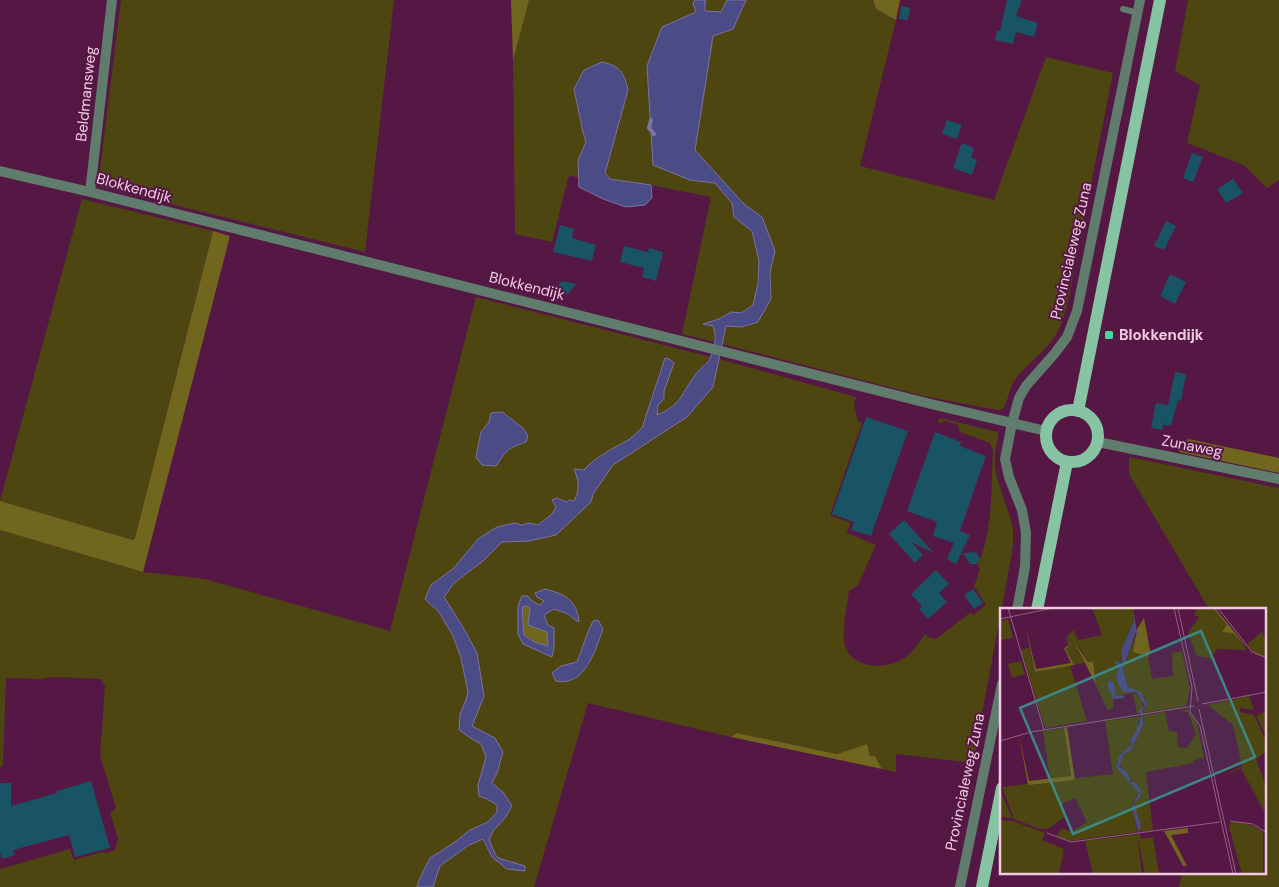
<svg xmlns="http://www.w3.org/2000/svg" width="1279" height="887" font-family="'DM Sans',sans-serif">
	<style>
		.green { fill: #4e4611; fill-rule: evenodd }
		.forest { fill: #71661d }
		.water { fill: #4b4c85; stroke: #7d72a1; fill-rule: evenodd }
		.lines { fill: none; stroke-linecap: round; stroke-linejoin: round }
		.stream { stroke: #7d72a1; stroke-width: 4 }
		.building { fill: #195464 }
		.lane { stroke: #5f7c6c; stroke-width: 6 }
		.street { stroke: #5f7c6c; stroke-width: 10 }
		.primary { stroke: #87c4a3; stroke-width: 12 }
		.poi-dot { fill: #50d398; stroke: #551744; stroke-width: 2 }
		.labels { text-anchor: middle; dominant-baseline: central; stroke-width: 4; stroke-linejoin: round; paint-order: stroke }
		.street-label { font-size: 15px; fill: #f2cbe3; stroke: #551744 }
		.poi-label { font-size: 15px; font-weight: bold; fill: #f2cbe3; stroke: #551744; text-anchor: start }
		.inset-road { fill: none; stroke: #945f84; stroke-width: 1 }
		.view { fill: #3c8785; fill-opacity: 0.15; stroke: #3c8785; stroke-width: 2.5 }
		.inset-edge { fill: none; stroke: #f2cbe3; stroke-width: 2.5 }
	</style>
	<rect width="100%" height="100%" fill="#551744"/>
	<path class="green" d="M 121,0 L 394,0 L 365,252 L 98,186 Z
		M 529,0 L 695,0 L 693,3 L 696,12 L 662,27 L 690,180 L 715,183 L 732,203 L 734,217 L 752,231 L 759,261 L 758,283 L 753,305 L 741,313 L 731,312 L 719,319 L 704,324 L 713,326 L 715,332 L 714,342 L 682,334 L 711,197 L 651,185 L 610,179 L 605,173 L 628,90 L 574,89 L 583,132 L 586,142 L 578,160 L 578,178 L 569,175 L 552,242 L 515,234 L 513,61 Z
		M 706,0 L 727,0 L 721,12 L 705,11 L 705,1 Z
		M 746,0 L 873,0 L 876,9 L 896,20 L 860,166 L 994,200 L 1046,57 L 1113,73 L 1067,306 C 1063,319 1059,332 1051,342 C 1039,357 1023,367 1013,383 C 1009,391 1008,401 1003,409 L 997,410 L 924,396 L 722,344 L 726,326 L 741,327 L 771,299 L 770,272 L 775,251 L 762,217 L 744,204 L 695,150 L 713,36 L 733,29 Z
		M 1188,0 L 1279,0 L 1279,180 L 1267,188 L 1244,165 L 1187,143 L 1200,85 L 1175,71 Z
		M 82,199 L 213,231 L 135,538 L 133,540 L 0,501 Z
		M 476,297 L 711,357 C 706,363 699,369 695,375 C 681,395 681,404 657,415 L 658,405 L 664,399 L 664,391 L 674,363 L 661,368 L 642,428 L 630,439 L 610,450 L 593,461 L 584,470 L 575,469 C 579,480 580,490 574,501 L 566,502 L 552,500 L 556,507 L 552,515 L 538,525 C 529,524 523,525 515,523 L 478,539 L 454,568 L 431,586 L 425,599 L 439,612 L 460,648 L 454,640 L 461,658 L 468,692 L 466,700 L 460,714 L 469,737 L 481,744 L 486,757 L 478,785 L 487,799 L 497,805 L 497,812 L 488,822 L 470,830 L 455,842 L 419,879 L 417,887 L 0,887 L 0,869 L 70,849 L 74,860 L 102,852 L 107,853 L 115,850 L 118,838 L 110,813 L 116,808 L 100,756 L 105,687 L 101,679 L 55,677 L 40,679 L 6,678 L 3,766 L 0,767 L 0,530 L 143,572 L 205,579 L 390,631 ZM 502,412 L 523,428 L 526,442 L 512,447 L 505,452 L 481,432 L 489,422 Z
		M 719,359 L 856,397 L 854,404 L 858,421 L 862,423 L 830,515 L 850,523 L 847,533 L 876,545 L 858,585 L 849,591 C 847,607 841,630 845,645 C 851,668 883,670 901,660 C 911,655 919,643 925,634 L 930,638 L 936,639 L 971,612 L 974,615 L 986,605 L 974,586 L 980,570 L 978,564 C 993,532 991,486 993,451 L 990,443 L 960,432 L 958,425 L 945,421 L 940,423 L 937,422 L 940,418 L 998,432 L 998,439 L 995,451 L 995,466 L 997,478 L 1010,517 L 1013,529 L 1013,547 L 973,763 L 896,754 L 896,772 L 882,769 L 875,756 L 870,756 L 867,744 L 837,754 L 737,733 L 731,737 L 588,703 L 534,887 L 433,887 L 440,866 L 469,845 L 483,839 L 486,847 L 507,869 L 525,871 L 524,866 L 498,858 L 495,854 L 489,840 L 493,831 L 505,818 L 503,792 L 492,784 L 497,773 L 494,738 L 472,726 L 484,696 L 477,653 L 463,627 L 444,597 L 454,583 L 483,561 L 502,542 L 529,541 L 591,502 L 593,494 L 613,465 L 687,417 L 713,387 ZM 528,596 L 532,601 L 540,605 L 544,601 L 579,619 L 574,619 L 568,614 L 554,609 L 544,615 L 548,625 L 552,656 L 523,644 L 518,634 L 518,606 ZM 603,629 L 596,648 L 588,666 L 556,681 L 552,673 L 561,666 L 577,662 L 584,644 Z
		M 1129,457 L 1279,488 L 1279,887 L 1179,887 L 1182,873 L 1265,873 L 1265,610 L 1209,609 L 1129,474 Z"/>
	<path class="forest" d="M 511,0 L 529,0 L 513,61 Z
		M 873,0 L 900,0 L 896,20 L 876,9 Z
		M 213,231 L 230,236 L 143,572 L 0,530 L 0,501 L 133,540 L 135,538 Z
		M 1188,439 L 1279,458 L 1279,473 L 1179,452 Z
		M 526,605 L 530,608 L 529,625 L 547,632 L 549,646 L 534,642 L 524,635 L 522,607 Z
		M 737,733 L 837,754 L 867,744 L 870,756 L 875,756 L 882,769 L 731,737 Z"/>
	<path class="water" d="M 695,0 L 706,0 L 705,2 L 705,11 L 721,12 L 727,0 L 746,0 L 733,29 L 713,36 L 695,150 L 744,204 L 762,217 L 775,251 L 770,272 L 771,299 L 758,322 L 741,327 L 726,326 L 713,387 L 687,417 L 613,465 L 593,494 L 591,502 L 556,535 L 529,541 L 502,542 L 483,561 L 454,583 L 444,597 L 463,627 L 477,653 L 484,696 L 472,726 L 495,738 L 503,752 L 497,773 L 492,783 L 503,792 L 512,806 L 505,818 L 493,831 L 489,840 L 495,854 L 498,858 L 525,866 L 525,871 L 507,869 L 492,857 L 483,839 L 469,845 L 440,866 L 433,887 L 417,887 L 419,880 L 430,858 L 455,842 L 470,830 L 488,822 L 497,812 L 497,805 L 487,799 L 479,796 L 478,785 L 486,757 L 481,744 L 469,737 L 459,730 L 460,714 L 466,700 L 468,692 L 461,658 L 453,636 L 439,612 L 425,599 L 431,585 L 454,568 L 478,539 L 497,527 L 515,523 L 522,525 L 529,523 L 538,525 L 552,514 L 556,507 L 552,500 L 557,498 L 566,502 L 570,500 L 574,501 C 580,490 579,480 574,469 L 584,470 L 593,461 L 610,450 L 630,439 L 642,428 L 665,358 L 669,359 L 674,363 L 664,391 L 664,399 L 658,405 L 657,415 C 683,404 681,393 696,374 C 700,368 709,363 711,356 C 715,348 717,334 713,326 L 703,324 L 719,319 L 731,312 L 741,313 L 753,305 L 758,283 L 759,261 L 752,231 L 734,217 L 732,203 L 715,183 L 690,180 L 653,165 L 647,66 L 662,27 L 696,12 L 693,3 Z
		M 602,62 C 620,66 624,72 628,90 L 605,173 L 610,179 L 651,185 L 652,198 L 645,205 L 626,207 L 603,199 L 579,187 L 578,160 L 586,142 L 583,132 L 574,89 L 584,70 Z
		M 502,412 L 523,428 L 528,436 L 526,442 C 507,449 507,449 496,466 L 482,465 L 476,457 L 481,432 L 489,422 L 491,413 Z
		M 545,589 C 565,594 577,600 579,622 L 574,619 L 568,614 L 554,609 L 544,615 L 548,625 L 554,628 L 554,648 L 552,657 L 523,644 L 518,634 L 518,606 L 522,596 L 528,596 L 532,601 L 540,605 L 544,601 L 537,597 L 535,593 ZM 526,606 L 530,608 L 528,625 L 547,632 L 548,646 L 534,642 L 524,635 L 522,607 Z
		M 598,620 L 603,629 C 595,651 585,687 556,681 L 552,673 L 561,666 L 577,662 C 583,648 586,634 593,621 Z"/>
	<g class="lines">
		<path class="stream" d="M 651,120 L 649,128 L 654,134"/>
	</g>
	<path class="building" d="M 1007,0 L 1022,0 L 1016,16 L 1038,23 L 1034,37 L 1016,32 L 1013,44 L 995,40 L 997,30 L 1000,31 Z
		M 901,6 L 910,8 L 908,20 L 899,19 Z
		M 947,120 L 962,125 L 957,139 L 942,134 Z
		M 962,143 L 974,148 L 971,157 L 977,160 L 972,175 L 953,168 Z
		M 1192,153 L 1203,157 L 1193,182 L 1183,178 Z
		M 1233,179 L 1243,193 L 1226,203 L 1217,189 Z
		M 1166,221 L 1176,226 L 1164,250 L 1154,246 Z
		M 560,225 L 574,229 L 572,238 L 596,245 L 592,261 L 553,252 Z
		M 624,246 L 648,252 L 649,248 L 663,252 L 656,281 L 642,277 L 644,268 L 620,262 Z
		M 1170,274 L 1186,282 L 1175,304 L 1160,296 Z
		M 562,281 L 576,284 L 567,295 L 560,294 L 558,287 Z
		M 1175,372 L 1186,374 L 1181,401 L 1178,400 L 1171,426 L 1164,425 L 1164,421 L 1162,430 L 1151,428 L 1156,403 L 1168,405 Z
		M 866,417 L 908,431 L 871,536 L 851,530 L 854,522 L 832,514 Z
		M 935,432 L 961,442 L 960,446 L 986,456 L 960,531 L 970,535 L 956,564 L 947,559 L 954,543 L 933,536 L 937,522 L 907,511 Z
		M 904,520 L 934,553 L 911,542 L 923,555 L 915,563 L 889,534 Z
		M 976,552 L 980,558 L 977,564 L 970,564 L 963,553 Z
		M 936,570 L 949,584 L 939,593 L 947,602 L 928,619 L 919,609 L 922,606 L 911,594 Z
		M 973,589 L 983,603 L 974,609 L 964,595 Z
		M 91,781 L 110,848 L 75,857 L 69,835 L 13,850 L 15,855 L 2,859 L 0,852 L 0,783 L 11,783 L 11,806 L 57,793 L 57,791 Z"/>
	<g class="lines">
		<path class="lane" d="M 1123,9 L 1138,13"/>
		<path class="street" d="M 0,171 L 90,192 L 931,404 L 1046,431
			M 90,192 L 112,0
			M 1098,442 L 1279,479
			M 1017,610 L 1025,567 L 1026,533 L 1022,510 L 1009,477 L 1005,459 L 1012,423 L 1019,398 L 1026,386 L 1055,353 L 1067,337 L 1077,311 L 1140,0
			M 960,887 L 1002,684"/>
		<path class="primary" d="M1046 436a26 26 0 1 1 52 0a26 26 0 1 1-52 0Z
			M 1078,411 L 1160,0
			M 1037,610 L 1067,462
			M 982,887 L 1002,788"/>
	</g>
	<rect class="poi-dot" x="1104" y="330" width="10" height="10" rx="2.5"/>
	<g class="labels">
		<g class="street-label">
			<text transform="translate(86 94) rotate(-84)">Beldmansweg</text>
			<text transform="translate(134 188) rotate(15)">Blokkendijk</text>
			<text transform="translate(1071 251) rotate(-77)">Provincialeweg Zuna</text>
			<text transform="translate(527 286) rotate(14)">Blokkendijk</text>
			<text transform="translate(1192 446) rotate(11)">Zunaweg</text>
			<text transform="translate(965 782) rotate(-78)">Provincialeweg Zuna</text>
		</g>
		<g class="poi-label">
			<text x="1119" y="335">Blokkendijk</text>
		</g>
	</g>
	<g transform="translate(1000 608)">
		<rect width="266" height="266" fill="#551744"/>
		<path d="M 92,0 L 133,0 L 134,13 L 121,43 L 123,58 L 120,56 L 115,56 L 119,56 L 129,84 L 132,83 L 143,91 L 142,105 L 137,106 L 133,85 L 116,88 L 114,75 L 113,101 L 107,102 L 96,77 L 93,53 L 88,54 L 77,35 L 84,55 L 74,57 L 66,40 L 70,37 L 67,29 L 73,22 L 78,32 L 102,27 ZM 197,0 L 213,0 L 247,42 L 217,41 L 211,50 L 197,48 L 188,25 L 199,9 L 194,7 ZM 8,11 L 13,30 L 0,32 L 0,13 ZM 136,23 L 133,44 L 148,49 L 152,71 L 173,68 L 172,45 L 182,43 L 190,81 L 186,98 L 143,105 L 147,96 L 145,89 L 128,79 L 123,62 ZM 262,24 L 266,33 L 266,49 L 256,47 L 247,36 ZM 29,40 L 35,64 L 70,57 L 87,113 L 45,120 L 21,42 ZM 21,53 L 25,66 L 12,70 L 8,56 ZM 249,88 L 254,102 L 240,100 L 240,104 L 254,107 L 266,133 L 266,144 L 256,151 L 266,178 L 264,204 L 241,160 L 217,171 L 242,158 L 233,117 L 208,97 ZM 188,101 L 197,116 L 204,149 L 193,153 L 194,155 L 146,164 L 153,222 L 138,224 L 134,196 L 141,186 L 119,155 L 124,146 L 131,142 L 143,116 L 144,107 L 165,104 L 169,123 L 177,124 L 178,139 L 187,140 L 196,126 L 188,104 L 178,103 ZM 266,103 L 267,103 L 266,128 L 256,108 ZM 142,108 L 138,119 L 137,111 L 137,122 L 130,132 L 132,136 L 122,145 L 116,157 L 139,185 L 133,196 L 137,224 L 70,233 L 56,229 L 62,220 L 71,224 L 87,214 L 75,190 L 62,196 L 66,208 L 48,221 L 40,221 L 14,211 L 2,179 L 113,166 L 105,113 ZM 64,120 L 71,168 L 50,171 L 43,123 ZM 0,180 L 3,189 L 12,210 L 0,209 ZM 0,212 L 13,213 L 45,225 L 42,232 L 64,241 L 59,266 L 0,265 ZM 237,214 L 255,218 L 263,224 L 263,266 L 242,266 L 229,219 L 230,214 ZM 140,226 L 141,231 L 153,229 L 159,266 L 145,266 L 137,227 L 142,266 L 93,266 L 85,233 Z" fill="#4e4611"/>
		<path d="M 213,0 L 215,0 L 249,42 L 233,25 L 222,24 L 227,17 ZM 144,10 L 150,42 L 148,49 L 133,44 L 137,21 ZM 25,17 L 36,61 L 71,55 L 64,40 L 69,37 L 65,28 L 70,37 L 66,41 L 74,57 L 35,64 ZM 75,35 L 88,54 L 93,53 L 96,77 ZM 67,119 L 75,172 L 28,177 L 19,127 L 29,173 L 71,168 L 64,120 ZM 188,220 L 188,225 L 171,227 L 187,258 L 183,258 L 164,223 Z" fill="#71661d"/>
		<path d="M 133,0 L 138,30 L 135,25 L 123,62 L 128,79 L 141,84 L 147,96 L 143,102 L 143,117 L 131,142 L 124,146 L 119,158 L 127,164 L 131,174 L 137,176 L 141,183 L 140,190 L 147,192 L 139,190 L 134,196 L 141,218 L 138,224 L 132,199 L 139,185 L 116,159 L 120,147 L 132,136 L 130,132 L 137,122 L 136,111 L 138,119 L 142,108 L 139,103 L 145,97 L 136,84 L 122,84 L 116,70 L 119,59 L 114,53 L 118,53 L 123,58 L 121,43 L 134,13 ZM 109,72 L 114,75 L 116,88 L 123,87 L 124,90 L 113,91 L 107,78 Z" fill="#4b4c85"/>
		<path class="inset-road" d="M 8,0 L 44,122M 174,0 L 192,79 L 190,104 L 200,118 L 233,266M 178,0 L 198,93M 218,0 L 252,44 L 267,50M 0,11 L 53,0M 202,96 L 267,84M 199,101 L 236,266M 0,133 L 31,124 L 194,98M 230,213 L 253,216 L 267,225M 47,225 L 71,234 L 220,214"/>
		<path class="view" d="M 201,23 L 255,149 L 73,226 L 20,100 Z"/>
		<rect width="266" height="266" class="inset-edge"/>
	</g>
</svg>
